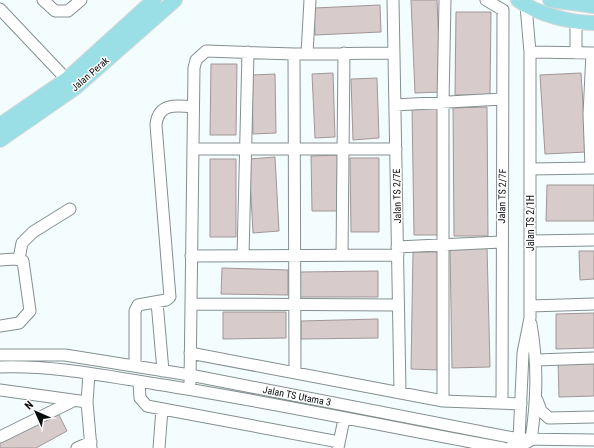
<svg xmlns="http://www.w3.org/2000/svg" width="594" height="448" font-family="'Roboto Condensed',sans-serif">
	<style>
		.building { fill: #d7cbcc; stroke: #a19697 }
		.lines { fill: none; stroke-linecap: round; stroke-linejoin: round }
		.minor-casing { stroke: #848f90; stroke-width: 13 }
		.major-casing { stroke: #d8d8d8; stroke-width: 16 }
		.minor { stroke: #fff; stroke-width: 11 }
		.major { stroke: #9bdfe6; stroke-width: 14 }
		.labels { text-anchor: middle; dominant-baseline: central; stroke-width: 3; stroke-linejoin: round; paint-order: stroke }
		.street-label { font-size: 10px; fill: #090c0d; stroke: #fff }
	</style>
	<rect width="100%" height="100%" fill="#f4fdfe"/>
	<path class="building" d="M 411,0 L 437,0 L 441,92 L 415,93 Z
		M 380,5 L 381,32 L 315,35 L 314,8 Z
		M 456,12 L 491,12 L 490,95 L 455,95 Z
		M 211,64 L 237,64 L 236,135 L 210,135 Z
		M 333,73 L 335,137 L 315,138 L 312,74 Z
		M 581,73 L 586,152 L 545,154 L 540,75 Z
		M 275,74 L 276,133 L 253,134 L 252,75 Z
		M 377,78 L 379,138 L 353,140 L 351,79 Z
		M 441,106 L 443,235 L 414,235 L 412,107 Z
		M 487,107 L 488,236 L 454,236 L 453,108 Z
		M 339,155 L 339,211 L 312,211 L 311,156 Z
		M 275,157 L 279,231 L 253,233 L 249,159 Z
		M 350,158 L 379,158 L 379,232 L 351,232 Z
		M 210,159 L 236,159 L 236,237 L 210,237 Z
		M 547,185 L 594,185 L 594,221 L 546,221 Z
		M 487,246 L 490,367 L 452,368 L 450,247 Z
		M 579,251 L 594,251 L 594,279 L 580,280 Z
		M 413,252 L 440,252 L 438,370 L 411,369 Z
		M 222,268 L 288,270 L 288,295 L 221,294 Z
		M 378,271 L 378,297 L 299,297 L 299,272 Z
		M 223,312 L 286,312 L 286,338 L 223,339 Z
		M 594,313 L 594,348 L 556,349 L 556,314 Z
		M 378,319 L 378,338 L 301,339 L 301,321 Z
		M 594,359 L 594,396 L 559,397 L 558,360 Z
		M 57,411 L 67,431 L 36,448 L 0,448 L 0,442 Z"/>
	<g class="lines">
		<defs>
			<path id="minor" d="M 43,0 L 55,11 L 68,11 L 81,0
				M 393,0 L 400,392
				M 486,0 L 503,10 L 502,403
				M 0,9 L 71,84
				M 576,23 L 576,53
				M 530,52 L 594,53
				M 307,54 L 310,0
				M 395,105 L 502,99
				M 193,149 L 396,149
				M 591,168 L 589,114 L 592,53
				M 530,169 L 594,168
				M 530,241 L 594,240
				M 397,247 L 501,242
				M 342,255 L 344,53
				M 191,256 L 398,255
				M 243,256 L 248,52
				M 19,259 L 22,243 L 33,232 L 70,209
				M 0,260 L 15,259 L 23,261 L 30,311 L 19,323 L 0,326
				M 157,302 L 163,371
				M 191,304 L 398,305
				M 530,306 L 594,304
				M 190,353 L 443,401 L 521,404
				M 0,355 L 65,355 L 190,375 L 519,439 L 594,440
				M 536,360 L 594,358
				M 135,366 L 135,311 L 138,305 L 166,300 L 170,297 L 156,125 C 158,103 176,105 193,107
				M 0,367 C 52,365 105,376 156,384 C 272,402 387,427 503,448
				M 295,372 L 294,54 L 394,53
				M 89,374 L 87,402 L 91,448
				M 139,382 L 140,398 L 147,406 L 339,442
				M 190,383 L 194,68 L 196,60 L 206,51 L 294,54
				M 0,390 L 87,402
				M 537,400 L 541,411 L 549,418 L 594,417
				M 443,401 L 443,102 L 445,0
				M 0,437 L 73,401
				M 519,439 L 523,353 L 530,318 L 530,52 L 526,6
				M 77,448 L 91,442
				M 159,448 L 162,409
				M 338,448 L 344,419
				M 509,448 L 524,444 L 531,440 C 537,399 538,365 531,324"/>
			<path id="major" d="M 518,0 C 537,14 571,23 594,23
				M 550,0 L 594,6
				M 0,125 L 67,79 L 154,0
				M 0,140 L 75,88 L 175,0"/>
		</defs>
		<use href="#minor" class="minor-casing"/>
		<use href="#major" class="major-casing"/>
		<use href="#minor" class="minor"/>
		<use href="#major" class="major"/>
	</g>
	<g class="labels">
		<g class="street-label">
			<text transform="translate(90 74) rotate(-41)">Jalan Perak</text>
			<text transform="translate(397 196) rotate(-91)">Jalan TS 2/7E</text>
			<text transform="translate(502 196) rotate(-89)">Jalan TS 2/7F</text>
			<text transform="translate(530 223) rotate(-90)">Jalan TS 2/1H</text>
			<text transform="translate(297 396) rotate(11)">Jalan TS Utama 3</text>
		</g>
	</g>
	<g transform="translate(36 412) rotate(315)" stroke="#ffffff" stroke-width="3" paint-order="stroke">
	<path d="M0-3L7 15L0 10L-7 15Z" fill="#090c0d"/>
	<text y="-6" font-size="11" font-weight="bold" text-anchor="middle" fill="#090c0d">N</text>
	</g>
</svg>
